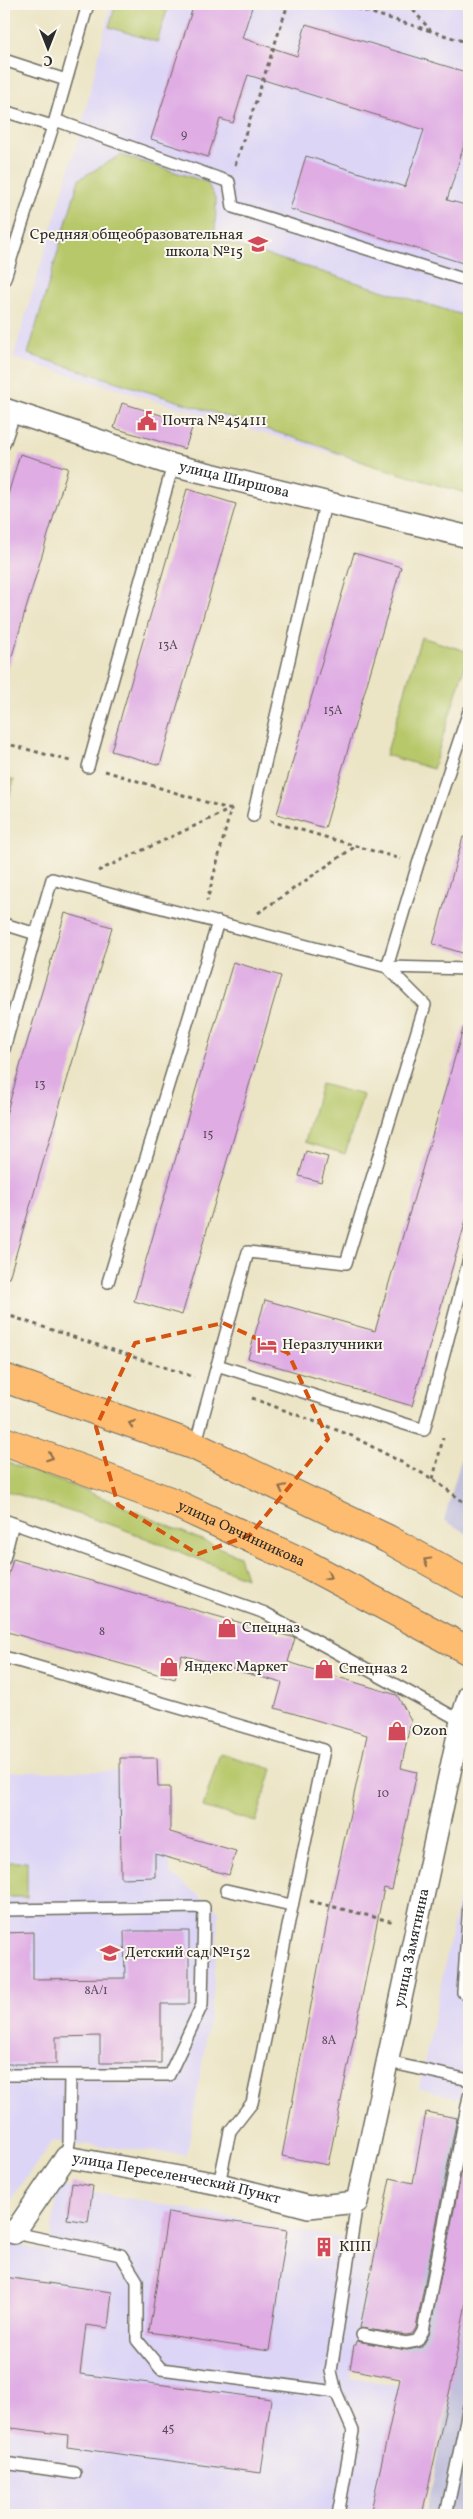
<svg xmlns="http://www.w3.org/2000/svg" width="473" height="2519" font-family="Vollkorn,serif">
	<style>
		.built { fill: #ddd5f6 }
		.industrial { fill: #c2c1dc }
		.green { fill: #b7c86b; stroke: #717a4b }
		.building { fill: #dface4 }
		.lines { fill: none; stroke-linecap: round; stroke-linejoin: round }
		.service-casing { stroke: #6e6c61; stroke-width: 14 }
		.minor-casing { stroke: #6e6c61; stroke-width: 24 }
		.primary-casing { stroke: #6e6c61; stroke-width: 30 }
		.path { stroke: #6e6c61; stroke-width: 3; stroke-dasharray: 4 4; stroke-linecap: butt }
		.service { stroke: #fff; stroke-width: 11 }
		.minor { stroke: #fff; stroke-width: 21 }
		.primary { stroke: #fdbc70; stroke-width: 28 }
		.oneway { stroke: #8a6c4a }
		.marked { fill: none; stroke: #d5540f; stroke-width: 4; stroke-dasharray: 10 6; stroke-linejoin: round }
		.labels { text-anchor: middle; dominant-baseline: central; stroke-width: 4; stroke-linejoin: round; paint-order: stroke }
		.number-label { font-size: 12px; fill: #584b59 }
		.poi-label { font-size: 15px; fill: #2b2b2b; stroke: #fbf7ec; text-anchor: start }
		.street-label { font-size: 15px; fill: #2b2b2b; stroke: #fbf7ec }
	</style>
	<rect width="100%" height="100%" fill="#fbf7ec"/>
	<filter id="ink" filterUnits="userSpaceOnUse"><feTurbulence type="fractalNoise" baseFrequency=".02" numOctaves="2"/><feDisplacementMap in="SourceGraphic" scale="10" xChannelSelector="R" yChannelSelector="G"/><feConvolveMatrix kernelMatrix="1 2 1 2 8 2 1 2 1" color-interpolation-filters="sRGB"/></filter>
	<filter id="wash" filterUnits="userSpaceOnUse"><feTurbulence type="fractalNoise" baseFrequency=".0096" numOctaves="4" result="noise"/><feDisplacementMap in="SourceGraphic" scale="20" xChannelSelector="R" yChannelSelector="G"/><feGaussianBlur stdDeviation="1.12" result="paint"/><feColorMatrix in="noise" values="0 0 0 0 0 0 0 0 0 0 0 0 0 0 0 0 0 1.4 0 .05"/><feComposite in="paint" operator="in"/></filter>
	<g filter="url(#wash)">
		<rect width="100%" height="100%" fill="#ebe4c5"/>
		<path class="built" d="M 111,4 L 469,4 L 469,494 L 13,358 L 81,129 Z
			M 120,1758 L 157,1758 L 158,1787 L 170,1787 L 170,1873 L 219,1911 L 213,1996 L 187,2155 L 52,2141 L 4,2210 L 4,1772 L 120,1771 Z
			M 469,1849 L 469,2101 L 419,2088 Z
			M 58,2185 L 372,2244 L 350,2378 L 443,2394 L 421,2515 L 4,2515 L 4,2242 L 49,2252 Z"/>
		<path class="industrial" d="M 469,1431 L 469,1535 L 444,1520 Z
			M 426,2112 L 452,2117 L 453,2114 L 469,2115 L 469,2515 L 426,2515 L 451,2389 L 350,2369 L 375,2244 L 400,2248 Z"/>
		<path class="green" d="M 116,4 L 169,4 L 157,42 L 109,27 Z
			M 121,155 L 207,182 L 216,200 L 215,239 L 469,317 L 469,494 L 371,465 L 317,445 L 28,354 L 79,179 Z
			M 421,637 L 469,652 L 433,769 L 386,755 Z
			M 4,777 L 14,780 L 4,814 Z
			M 321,1084 L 363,1095 L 345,1154 L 305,1142 Z
			M 4,1461 L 89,1492 L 239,1556 L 246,1578 L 118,1527 L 4,1490 Z
			M 220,1753 L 272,1769 L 256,1822 L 203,1807 Z
			M 4,1862 L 27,1862 L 27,1897 L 4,1897 Z"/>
		<g id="blocks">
			<path class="building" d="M 194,4 L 253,4 L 242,38 L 297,56 L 306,24 L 469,73 L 469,143 L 465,142 L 447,200 L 469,206 L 469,265 L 290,209 L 306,156 L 405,187 L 424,130 L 248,75 L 233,123 L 220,119 L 208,157 L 151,139 Z
				M 122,403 L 193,425 L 185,449 L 114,428 Z
				M 20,454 L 68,468 L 9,666 L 4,665 L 4,508 Z
				M 187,489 L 236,504 L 160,765 L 111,751 Z
				M 354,553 L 401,567 L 325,828 L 277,814 Z
				M 463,837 L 469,838 L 469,955 L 433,944 Z
				M 65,913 L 112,927 L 9,1278 L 4,1278 L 4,1121 Z
				M 233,962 L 281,976 L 182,1315 L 134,1301 Z
				M 464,1026 L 469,1027 L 469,1210 L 412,1406 L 248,1358 L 265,1300 L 375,1331 Z
				M 306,1151 L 328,1157 L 321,1182 L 299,1176 Z
				M 13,1559 L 295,1638 L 288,1662 L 397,1695 L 411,1720 L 401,1768 L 417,1772 L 392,1890 L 384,1888 L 328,2165 L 282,2156 L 331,1901 L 367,1735 L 275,1708 L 282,1683 L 182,1655 L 175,1679 L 4,1631 L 4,1591 Z
				M 120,1758 L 157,1758 L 158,1787 L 170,1787 L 170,1832 L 236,1851 L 229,1875 L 155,1854 L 155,1877 L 121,1878 Z
				M 124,1931 L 189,1931 L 189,2004 L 161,2004 L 161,2063 L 100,2063 L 100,2036 L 56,2037 L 56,2064 L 4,2064 L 4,1933 L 33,1932 L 33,1979 L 125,1978 Z
				M 426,2112 L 457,2118 L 416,2328 L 412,2334 L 406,2335 L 360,2328 L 390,2178 L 413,2183 Z
				M 469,2134 L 469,2286 L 451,2385 L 422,2515 L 370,2515 L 400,2379 L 350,2369 L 354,2345 L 356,2345 L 357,2341 L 407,2350 L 422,2347 L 429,2335 Z
				M 72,2183 L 93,2186 L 88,2222 L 67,2219 Z
				M 168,2212 L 287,2230 L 269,2351 L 149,2332 Z
				M 4,2277 L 112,2292 L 108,2328 L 86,2325 L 80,2374 L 271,2399 L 261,2473 L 67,2447 L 68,2435 L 4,2427 Z"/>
		</g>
	</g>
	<g filter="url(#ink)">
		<use href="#blocks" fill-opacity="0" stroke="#6e6c61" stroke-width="1"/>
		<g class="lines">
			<defs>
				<path id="service" d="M 4,60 L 66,80
					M 4,111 L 52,126
					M 55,120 L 229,182 L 233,207 L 469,281
					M 4,281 L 55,120 L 88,4
					M 4,444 L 15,412
					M 88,767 L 173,465
					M 253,816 L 325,504
					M 4,924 L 36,934 L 52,879 L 387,967 L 469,969
					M 4,1049 L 36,934
					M 108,1282 L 218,922
					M 217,1365 L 424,1430 L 469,1259
					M 195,1446 L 248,1252 L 346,1263 L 425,1005 L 387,967 L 418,864 L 469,711
					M 4,1520 L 265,1613 L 461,1721
					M 4,1559 L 13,1523
					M 4,1657 L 324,1750 L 252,2103 L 230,2131 L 219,2184
					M 226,1890 L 291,1905
					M 469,1903 L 463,1992 L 469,1995
					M 4,1910 L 204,1907 L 202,2005 L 169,2075 L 4,2075
					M 388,2062 L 469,2080
					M 66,2157 L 69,2143 L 70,2075
					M 14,2233 L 121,2255 L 137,2281 L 137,2340 L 161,2369 L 336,2392
					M 362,2335 L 406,2343 L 417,2341 L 423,2331 L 469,2096
					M 4,2463 L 75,2473
					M 338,2515 L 353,2431 L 336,2392 L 331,2371 L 357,2202
					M 446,2515 L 469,2406"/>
				<g id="minor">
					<path id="s1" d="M 4,409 L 173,465 L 469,537"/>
					<path id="s2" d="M 4,2230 L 14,2233 L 66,2157 L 219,2184 L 309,2207 L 357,2202 L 461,1721 L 469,1695"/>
				</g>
				<g id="primary">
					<path d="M 4,1378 L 195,1446 L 388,1539 L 469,1584"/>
					<path id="s3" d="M 4,1441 L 170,1501 L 306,1564 L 469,1651"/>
				</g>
			</defs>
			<use href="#service" class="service-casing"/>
			<use href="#minor" class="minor-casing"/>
			<use href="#primary" class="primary-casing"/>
			<path class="path" d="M 342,4 L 431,31
				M 408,4 L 431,31 L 469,43
				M 235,165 L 288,4
				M 4,743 L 70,761
				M 105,771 L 235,811
				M 270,821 L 401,859
				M 98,871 L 231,809 L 207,901
				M 258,913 L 356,846
				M 4,1314 L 194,1377
				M 252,1398 L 350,1435 L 433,1479 L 469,1506
				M 433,1479 L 443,1438
				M 310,1901 L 394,1922"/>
			<use href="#service" class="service"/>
			<use href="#minor" class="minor"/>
			<use href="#primary" class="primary"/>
		</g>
		<defs><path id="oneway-chevron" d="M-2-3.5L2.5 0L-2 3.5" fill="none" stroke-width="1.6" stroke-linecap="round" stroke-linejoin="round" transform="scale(1.25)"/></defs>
		<g class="oneway">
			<use href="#oneway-chevron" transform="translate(132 1424) rotate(-160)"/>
			<use href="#oneway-chevron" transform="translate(50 1457) rotate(20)"/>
			<use href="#oneway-chevron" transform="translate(282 1488) rotate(-154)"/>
			<use href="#oneway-chevron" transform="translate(427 1561) rotate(-151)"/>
			<use href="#oneway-chevron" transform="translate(328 1576) rotate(28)"/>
		</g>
	</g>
	<path class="marked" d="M 223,1323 L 288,1353 L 328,1439 L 250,1535 L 198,1554 L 118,1505 L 96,1427 L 135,1343 Z"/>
	<defs>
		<symbol id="school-bare" viewBox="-9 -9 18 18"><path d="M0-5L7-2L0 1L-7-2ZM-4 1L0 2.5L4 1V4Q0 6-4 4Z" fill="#d1495b" stroke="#fbf7ec" stroke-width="2.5" paint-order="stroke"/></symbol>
		<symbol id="civic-bare" viewBox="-9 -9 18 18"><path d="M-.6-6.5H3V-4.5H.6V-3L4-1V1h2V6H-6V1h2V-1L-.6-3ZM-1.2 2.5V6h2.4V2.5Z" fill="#d1495b" stroke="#fbf7ec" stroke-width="2.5" paint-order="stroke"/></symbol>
		<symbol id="hotel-bare" viewBox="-9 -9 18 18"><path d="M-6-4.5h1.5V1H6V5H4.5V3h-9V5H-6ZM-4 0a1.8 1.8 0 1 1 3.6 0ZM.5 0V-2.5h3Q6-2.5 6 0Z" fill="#d1495b" stroke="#fbf7ec" stroke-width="2.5" paint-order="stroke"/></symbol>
		<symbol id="shop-bare" viewBox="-9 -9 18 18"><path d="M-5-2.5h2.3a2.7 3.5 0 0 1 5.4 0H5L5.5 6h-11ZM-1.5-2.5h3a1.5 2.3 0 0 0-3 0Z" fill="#d1495b" stroke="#fbf7ec" stroke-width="2.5" paint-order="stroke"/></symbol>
		<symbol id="building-bare" viewBox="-9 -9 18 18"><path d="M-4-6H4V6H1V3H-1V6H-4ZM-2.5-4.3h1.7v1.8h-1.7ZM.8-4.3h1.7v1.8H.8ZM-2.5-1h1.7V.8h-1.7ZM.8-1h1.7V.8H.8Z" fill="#d1495b" stroke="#fbf7ec" stroke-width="2.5" paint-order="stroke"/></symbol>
	</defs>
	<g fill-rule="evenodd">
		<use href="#school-bare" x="244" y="230" width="28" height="28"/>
		<use href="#civic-bare" x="133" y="407" width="28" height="28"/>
		<use href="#hotel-bare" x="253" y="1331" width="28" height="28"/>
		<use href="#shop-bare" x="213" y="1614" width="28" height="28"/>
		<use href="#shop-bare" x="155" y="1653" width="28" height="28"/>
		<use href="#shop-bare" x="310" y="1655" width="28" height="28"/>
		<use href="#shop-bare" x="383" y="1717" width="28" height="28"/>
		<use href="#school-bare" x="96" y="1939" width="28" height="28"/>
		<use href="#building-bare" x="310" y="2233" width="28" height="28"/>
	</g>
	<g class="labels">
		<g class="number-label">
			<text x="184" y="135">9</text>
			<text x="168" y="646">13А</text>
			<text x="333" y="711">15А</text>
			<text x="40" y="1085">13</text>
			<text x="208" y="1135">15</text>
			<text x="102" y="1632">8</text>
			<text x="383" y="1794">10</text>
			<text x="96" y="1991">8А/1</text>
			<text x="329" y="2041">8А</text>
			<text x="168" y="2429">45</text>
		</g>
		<g class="poi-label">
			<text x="243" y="235" text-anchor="end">Средняя общеобразовательная<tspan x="243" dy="17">школа №15</tspan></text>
			<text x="162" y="421">Почта №454111</text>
			<text x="282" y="1345">Неразлучники</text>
			<text x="242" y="1628">Спецназ</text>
			<text x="184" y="1667">Яндекс Маркет</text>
			<text x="339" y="1669">Спецназ 2</text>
			<text x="412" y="1731">Ozon</text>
			<text x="125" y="1953">Детский сад №152</text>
			<text x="339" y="2247">КПП</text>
		</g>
		<g class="street-label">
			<text stroke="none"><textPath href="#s1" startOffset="241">улица Ширшова</textPath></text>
			<text stroke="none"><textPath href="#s3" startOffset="255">улица Овчинникова</textPath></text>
			<text stroke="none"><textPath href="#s2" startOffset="659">улица Замятнина</textPath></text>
			<text stroke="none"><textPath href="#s2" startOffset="215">улица Переселенческий Пункт</textPath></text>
		</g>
	</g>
	<rect width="473" height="2519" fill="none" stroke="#fbf7ec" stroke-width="20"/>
	<g transform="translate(48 48) rotate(180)" stroke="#fbf7ec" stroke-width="4" paint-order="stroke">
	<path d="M0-4L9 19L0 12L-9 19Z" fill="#2b2b2b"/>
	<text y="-8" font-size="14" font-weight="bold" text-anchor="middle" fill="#2b2b2b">С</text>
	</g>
</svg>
